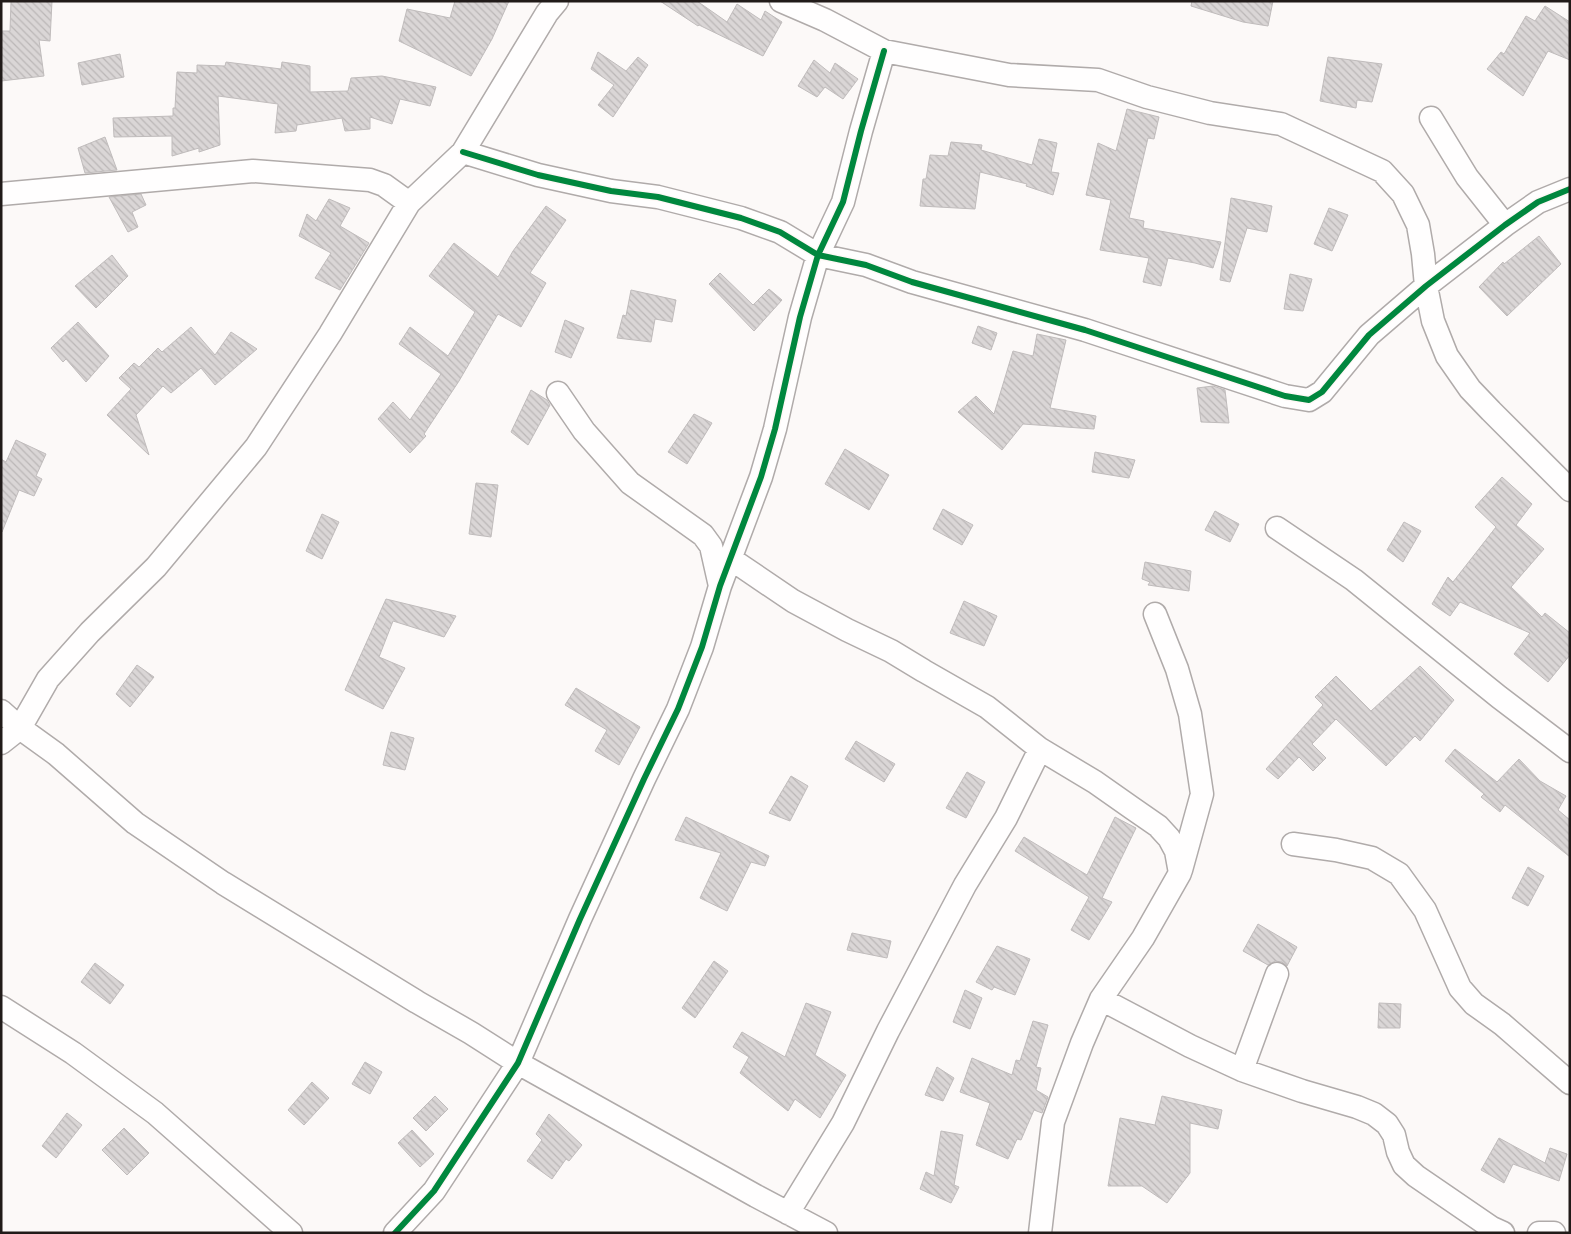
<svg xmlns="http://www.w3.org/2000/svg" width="1571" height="1234" font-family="'Roboto Serif',serif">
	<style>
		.building { fill: url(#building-back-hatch); stroke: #c0bcbc }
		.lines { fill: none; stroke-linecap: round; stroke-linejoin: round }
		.minor-casing { stroke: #b0abaa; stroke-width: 25 }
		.minor { stroke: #fffefe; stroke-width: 22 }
		.cycleway-casing { stroke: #fef8f6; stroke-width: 9 }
		.cycleway { stroke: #00873e; stroke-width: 6 }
	</style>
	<defs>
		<pattern id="building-back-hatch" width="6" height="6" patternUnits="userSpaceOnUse" patternTransform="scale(1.25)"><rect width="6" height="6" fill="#dad6d6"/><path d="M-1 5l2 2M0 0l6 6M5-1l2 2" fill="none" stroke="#bbb7b7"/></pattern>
	</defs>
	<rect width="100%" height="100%" fill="#fcf9f8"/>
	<path class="building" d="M 11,1 L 52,1 L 50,41 L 39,40 L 44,76 L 1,81 L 1,31 L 10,31 Z
		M 455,1 L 509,1 L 492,39 L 471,76 L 399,41 L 407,9 L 450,18 Z
		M 660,1 L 697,1 L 727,22 L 737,4 L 761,20 L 765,11 L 782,22 L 763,56 L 699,25 L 698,26 Z
		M 1192,1 L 1273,1 L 1268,26 L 1243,22 L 1191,6 Z
		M 1545,6 L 1570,22 L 1570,60 L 1548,51 L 1523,96 L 1487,69 L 1501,52 L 1504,54 L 1526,16 L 1535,21 Z
		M 598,52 L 626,71 L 638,57 L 648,65 L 613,117 L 598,105 L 614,85 L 591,69 Z
		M 120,54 L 124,77 L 82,85 L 78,63 Z
		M 1328,57 L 1382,64 L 1372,102 L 1357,100 L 1356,108 L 1320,101 Z
		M 814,60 L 830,73 L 835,63 L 858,79 L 843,99 L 825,87 L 817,97 L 798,86 Z
		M 226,62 L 281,69 L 282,62 L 310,66 L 310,92 L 348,91 L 351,78 L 382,76 L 436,87 L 430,106 L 400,99 L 392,124 L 370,117 L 370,129 L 345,131 L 342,118 L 297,125 L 296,131 L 275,133 L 278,104 L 218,96 L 220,145 L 199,152 L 199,148 L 172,156 L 172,136 L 114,137 L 113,118 L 173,116 L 173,108 L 175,108 L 177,72 L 197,73 L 197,65 L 225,66 Z
		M 1127,109 L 1159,117 L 1154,139 L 1148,138 L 1129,218 L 1144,221 L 1143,228 L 1221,242 L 1213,268 L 1195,263 L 1168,258 L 1161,286 L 1143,282 L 1149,258 L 1100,250 L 1111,200 L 1086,195 L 1098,143 L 1116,151 Z
		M 105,137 L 117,170 L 85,173 L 78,148 Z
		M 1039,139 L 1057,143 L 1051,172 L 1059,173 L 1053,195 L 1026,186 L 1027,184 L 980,172 L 975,209 L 920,206 L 923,179 L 926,179 L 930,155 L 948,156 L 951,142 L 982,145 L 981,150 L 1032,165 Z
		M 141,194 L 146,205 L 132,212 L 138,227 L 128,232 L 109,197 Z
		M 1231,198 L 1272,206 L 1267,232 L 1247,228 L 1230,282 L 1220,280 Z
		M 329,199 L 350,208 L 340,226 L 369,243 L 340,290 L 315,278 L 331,253 L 299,236 L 307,214 L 316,221 Z
		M 546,206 L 566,220 L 530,273 L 546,283 L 521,327 L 498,314 L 459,381 L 424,434 L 426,436 L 410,453 L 378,419 L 393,402 L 410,420 L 441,374 L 399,344 L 410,327 L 448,356 L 475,312 L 429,276 L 454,243 L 498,277 L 513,251 Z
		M 1329,208 L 1348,215 L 1332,251 L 1314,244 Z
		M 1539,236 L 1561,264 L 1507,316 L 1479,287 L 1503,262 L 1504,264 Z
		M 112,255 L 128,276 L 96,308 L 75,286 Z
		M 720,273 L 753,305 L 769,289 L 782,300 L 754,331 L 709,284 Z
		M 1290,274 L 1312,279 L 1303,311 L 1284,309 Z
		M 631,290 L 676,300 L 672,322 L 655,319 L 651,342 L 617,338 L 623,315 L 626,316 Z
		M 565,320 L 584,328 L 571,358 L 555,352 Z
		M 78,322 L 109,356 L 86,382 L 66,359 L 63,362 L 51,348 Z
		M 978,326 L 997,333 L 991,350 L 972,343 Z
		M 191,327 L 215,355 L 231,332 L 257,349 L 215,385 L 201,368 L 171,393 L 163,386 L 136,415 L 149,455 L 107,415 L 131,389 L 119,378 L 134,363 L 139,367 L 158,348 L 162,352 Z
		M 1037,334 L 1066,340 L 1050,408 L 1096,416 L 1094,429 L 1023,424 L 1002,450 L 958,412 L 976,396 L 994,414 L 1013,351 L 1033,356 Z
		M 1213,386 L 1225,390 L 1229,423 L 1201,422 L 1197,388 Z
		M 531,390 L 547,400 L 550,405 L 528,445 L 511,432 Z
		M 694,414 L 712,423 L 687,464 L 668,452 Z
		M 16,440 L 46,454 L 36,476 L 42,479 L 34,496 L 19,490 L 2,532 L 1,459 L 6,462 Z
		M 845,449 L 889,475 L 869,510 L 825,484 Z
		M 1095,452 L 1135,460 L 1129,478 L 1092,472 Z
		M 1502,477 L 1532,504 L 1516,525 L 1544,549 L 1511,587 L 1542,617 L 1545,613 L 1570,633 L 1570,655 L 1548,682 L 1514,654 L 1530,633 L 1460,602 L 1450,616 L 1432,604 L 1448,577 L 1453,582 L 1496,527 L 1475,507 Z
		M 476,483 L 498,485 L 491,537 L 469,534 Z
		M 943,509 L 973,525 L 962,545 L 933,529 Z
		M 1215,511 L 1239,524 L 1230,542 L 1205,530 Z
		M 322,514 L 339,522 L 322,559 L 306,551 Z
		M 1404,522 L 1421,531 L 1403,562 L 1387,550 Z
		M 1145,562 L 1191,571 L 1189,591 L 1148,585 L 1150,582 L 1142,579 Z
		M 386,599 L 456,616 L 444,637 L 393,621 L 379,657 L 405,668 L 383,709 L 345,690 Z
		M 964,601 L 997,616 L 984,646 L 950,633 Z
		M 137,665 L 154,677 L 130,707 L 116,694 Z
		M 1420,666 L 1454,700 L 1420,741 L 1415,736 L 1386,766 L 1336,719 L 1312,744 L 1326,758 L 1313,771 L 1299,757 L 1278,779 L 1266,769 L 1323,705 L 1315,697 L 1336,676 L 1371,711 Z
		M 576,688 L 640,727 L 619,765 L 595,751 L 607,730 L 565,705 Z
		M 391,732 L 414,738 L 405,770 L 383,765 Z
		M 856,741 L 895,764 L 884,782 L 845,759 Z
		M 1455,749 L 1497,782 L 1519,759 L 1540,781 L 1566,796 L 1558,810 L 1570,820 L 1570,857 L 1505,805 L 1500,812 L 1481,797 L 1484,794 L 1445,761 Z
		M 967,772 L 985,782 L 966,818 L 946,808 Z
		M 791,776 L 808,786 L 790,821 L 769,813 Z
		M 686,817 L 769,856 L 765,866 L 751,862 L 727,911 L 700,898 L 721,853 L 675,840 Z
		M 1115,817 L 1136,828 L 1102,898 L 1112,902 L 1089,940 L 1071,930 L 1089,897 L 1015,851 L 1024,837 L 1087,875 Z
		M 1528,867 L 1544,876 L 1528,906 L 1512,898 Z
		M 1258,924 L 1297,947 L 1287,966 L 1282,962 L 1275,961 L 1268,965 L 1243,951 Z
		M 852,933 L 891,941 L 887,958 L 847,950 Z
		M 997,946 L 1030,959 L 1015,995 L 994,987 L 992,990 L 976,982 Z
		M 714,961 L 728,971 L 695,1018 L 682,1008 Z
		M 95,963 L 124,985 L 110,1004 L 81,982 Z
		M 965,990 L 982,998 L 970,1029 L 953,1022 Z
		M 806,1003 L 831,1012 L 815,1055 L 846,1075 L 820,1118 L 795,1099 L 788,1111 L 740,1073 L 749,1057 L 733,1047 L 742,1032 L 785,1057 Z
		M 1379,1003 L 1401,1004 L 1400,1028 L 1378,1028 Z
		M 1033,1021 L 1048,1025 L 1036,1067 L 1041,1068 L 1036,1090 L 1048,1097 L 1042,1113 L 1034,1110 L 1021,1140 L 1017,1139 L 1008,1159 L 976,1145 L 990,1103 L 960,1092 L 972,1058 L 1012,1075 L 1016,1060 L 1020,1061 Z
		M 365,1062 L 382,1072 L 370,1094 L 352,1084 Z
		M 937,1067 L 954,1078 L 943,1101 L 925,1095 Z
		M 312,1082 L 329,1098 L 304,1125 L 288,1110 Z
		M 435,1096 L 448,1109 L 426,1131 L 413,1118 Z
		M 1162,1096 L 1222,1110 L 1218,1129 L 1190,1123 L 1190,1173 L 1167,1203 L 1142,1186 L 1108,1186 L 1120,1118 L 1155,1125 Z
		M 67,1113 L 82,1125 L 56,1158 L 42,1146 Z
		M 549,1114 L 582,1145 L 569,1161 L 566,1159 L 552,1179 L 527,1161 L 542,1140 L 536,1134 Z
		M 124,1128 L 149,1153 L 127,1175 L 102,1150 Z
		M 412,1130 L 434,1154 L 420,1167 L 398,1143 Z
		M 941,1131 L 963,1135 L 954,1185 L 959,1187 L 951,1203 L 920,1189 L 926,1172 L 934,1176 Z
		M 1499,1138 L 1545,1163 L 1550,1148 L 1567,1154 L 1559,1181 L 1513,1164 L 1504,1183 L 1481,1170 Z"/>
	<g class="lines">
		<defs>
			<path id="minor" d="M 781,1 L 825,20 L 884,51 L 1009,75 L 1098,80 L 1147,97 L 1210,113 L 1281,124 L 1382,171 L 1403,194 L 1418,225 L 1423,254 L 1426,286 L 1433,321 L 1447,356 L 1470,389 L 1491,411 L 1570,490
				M 1431,118 L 1467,177 L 1505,225
				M 463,152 L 538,175 L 611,191 L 658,197 L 741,218 L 780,232 L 818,255 L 866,265 L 912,282 L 1085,330 L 1285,396 L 1309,400 L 1322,392 L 1369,335 L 1426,286 L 1505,225 L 1538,202 L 1570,189
				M 1,194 L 253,171 L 370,180 L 384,185 L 409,203
				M 558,393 L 584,431 L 630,483 L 703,535 L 711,546 L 720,586
				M 1277,528 L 1354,580 L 1499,697 L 1570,751
				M 731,559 L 793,601 L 847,630 L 891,651 L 924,671 L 987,707 L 1040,749 L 1095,782 L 1132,808 L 1158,826 L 1169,838 L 1176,851 L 1180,873 L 1143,938 L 1101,999 L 1082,1043 L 1053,1122 L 1040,1233
				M 1155,614 L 1177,669 L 1190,714 L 1202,794 L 1181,870
				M 1,711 L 20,728 L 56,754 L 135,823 L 223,883 L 417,1002 L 471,1033 L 518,1063 L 756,1196 L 826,1233
				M 1,743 L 20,728 L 48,679 L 90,632 L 156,567 L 256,447 L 330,334 L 409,203 L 463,152 L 547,13 L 557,1
				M 1293,844 L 1336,850 L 1372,858 L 1399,874 L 1425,910 L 1460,988 L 1474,1004 L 1502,1024 L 1570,1083
				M 1101,999 L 1190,1046 L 1242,1070 L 1302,1091 L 1357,1107 L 1374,1114 L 1387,1124 L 1394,1135 L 1398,1152 L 1404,1165 L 1416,1176 L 1492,1228 L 1503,1233
				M 1,1007 L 73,1053 L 155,1113 L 291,1233
				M 1242,1070 L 1277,974
				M 788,1213 L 843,1123 L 888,1031 L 965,885 L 1006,818 L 1040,749
				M 395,1233 L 434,1191 L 518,1063 L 580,919 L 644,779 L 678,709 L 702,647 L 720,586 L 761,477 L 775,429 L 800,317 L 818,255 L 843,202 L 861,131 L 884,51
				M 1539,1233 L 1554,1233"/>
		</defs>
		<use href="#minor" class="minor-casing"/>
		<use href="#minor" class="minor"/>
		<defs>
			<path id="cycleway" d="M 463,152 L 538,175 L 611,191 L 658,197 L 741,218 L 780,232 L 818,255 L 866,265 L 912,282 L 1085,330 L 1285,396 L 1309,400 L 1322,392 L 1369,335 L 1426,286 L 1505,225 L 1538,202 L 1570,189
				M 395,1233 L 434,1191 L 518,1063 L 580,919 L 644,779 L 678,709 L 702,647 L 720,586 L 761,477 L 775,429 L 800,317 L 818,255 L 843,202 L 861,131 L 884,51"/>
		</defs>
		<use href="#cycleway" class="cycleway-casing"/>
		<use href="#cycleway" class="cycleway"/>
	</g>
	<rect width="1571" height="1234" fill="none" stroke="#211b19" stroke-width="5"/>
</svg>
